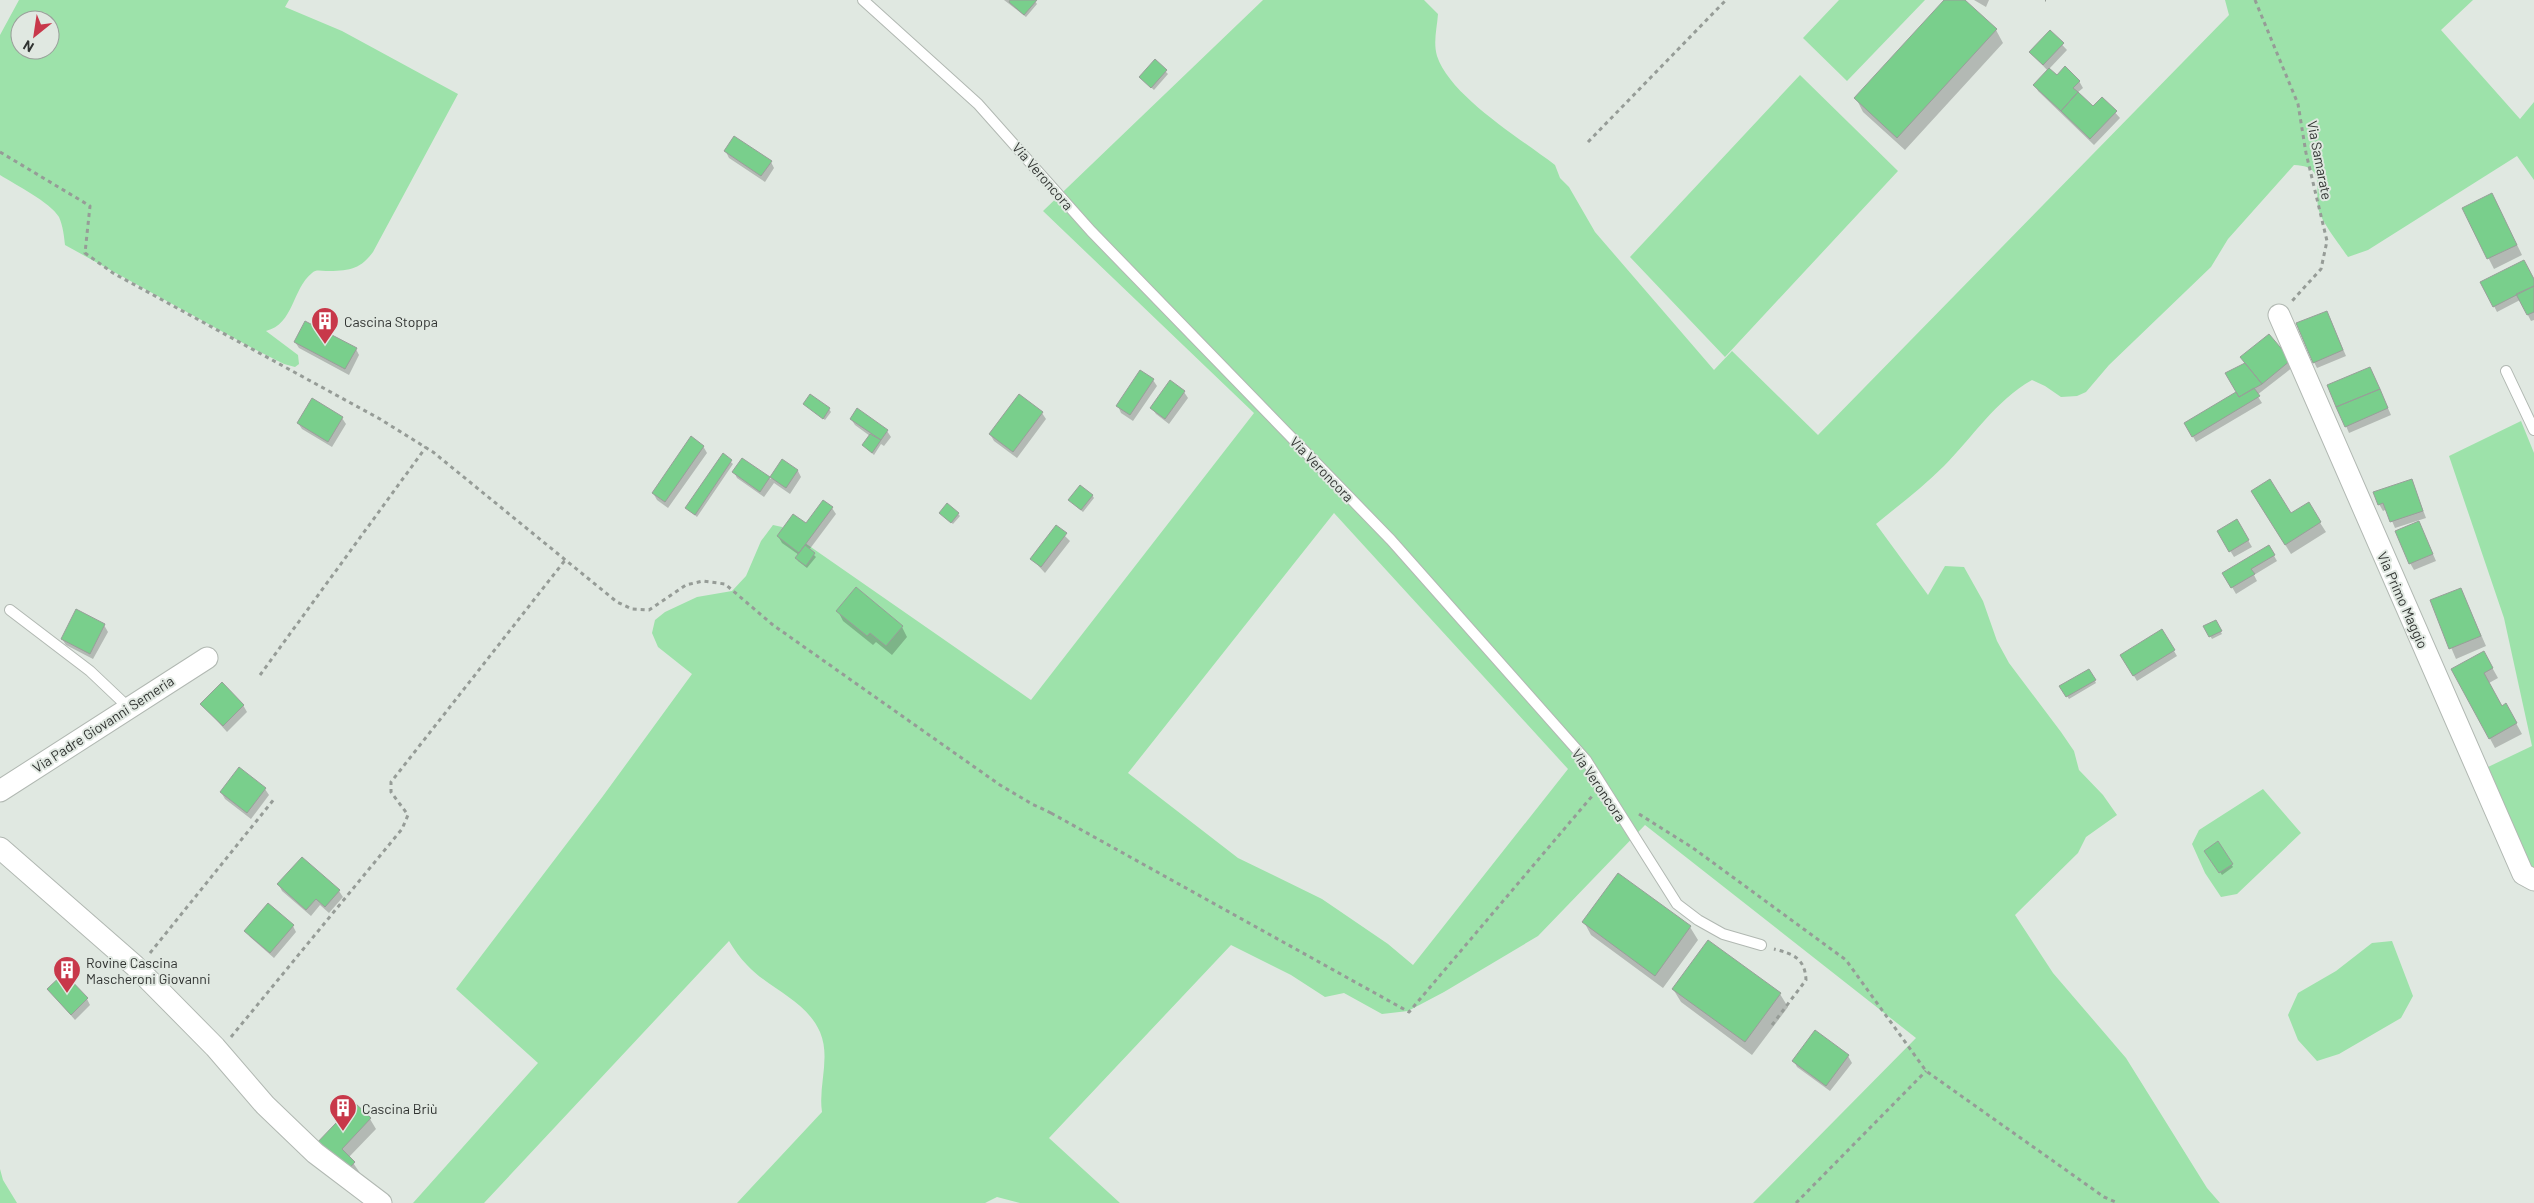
<svg xmlns="http://www.w3.org/2000/svg" width="2534" height="1203" font-family="Barlow,sans-serif">
	<style>
		.green { fill: #9de2aa; fill-rule: evenodd }
		.shadow { fill: #0003 }
		.building { fill: #79cf8c; stroke: #989f99 }
		.lines { fill: none; stroke-linecap: round; stroke-linejoin: round }
		.service-casing { stroke: #b1b8b2; stroke-width: 12 }
		.minor-casing { stroke: #b1b8b2; stroke-width: 23 }
		.path { stroke: #969c97; stroke-width: 3; stroke-dasharray: 4 4; stroke-linecap: butt }
		.service { stroke: #fff; stroke-width: 10 }
		.minor { stroke: #fff; stroke-width: 21 }
		.labels { text-anchor: middle; dominant-baseline: central; stroke-width: 4; stroke-linejoin: round; paint-order: stroke }
		.street-label { font-size: 14px; fill: #303331; stroke: #e0e8e1 }
		.poi-label { font-size: 14px; fill: #303331; stroke: #e0e8e1; text-anchor: start }
	</style>
	<rect width="100%" height="100%" fill="#e0e8e1"/>
	<path class="green" d="M 19,0 L 289,0 L 285,7 L 342,31 L 458,94 L 373,252 C 360,270 348,271 326,271 C 321,271 316,269 312,273 C 292,289 294,324 266,331 L 298,355 L 299,364 L 295,367 L 284,364 L 252,348 L 65,245 C 64,236 63,226 59,217 C 50,202 16,185 0,175 L 0,35 ZM 20,20 L 50,20 L 50,50 L 20,50 Z
		M 1263,0 L 1424,0 L 1438,14 C 1437,28 1433,42 1437,56 C 1450,96 1521,139 1555,165 L 1560,178 L 1569,187 L 1595,232 L 1714,370 L 1732,351 L 1818,435 L 2229,15 L 2225,0 L 2473,0 L 2441,30 L 2520,119 L 2534,102 L 2534,180 L 2517,156 L 2368,250 L 2348,257 C 2340,245 2323,224 2319,211 C 2313,190 2328,166 2294,165 L 2228,239 L 2211,267 L 2109,365 L 2086,392 L 2077,396 L 2061,397 L 2045,386 L 2032,380 C 1995,401 1973,437 1944,466 C 1923,487 1899,505 1876,524 L 1928,595 L 1945,566 L 1964,567 L 1983,601 L 1997,641 L 2009,663 L 2061,732 L 2074,751 L 2079,770 L 2103,795 L 2117,815 L 2086,837 L 2078,853 L 2015,915 L 2053,973 L 2126,1058 L 2207,1188 L 2220,1203 L 1753,1203 L 1916,1038 L 1645,825 L 1538,936 L 1444,992 L 1408,1011 L 1382,1014 L 1344,993 L 1325,997 L 1291,975 L 1231,945 L 1049,1138 L 1120,1203 L 1020,1203 L 997,1197 L 985,1203 L 737,1203 L 822,1112 C 818,1086 831,1058 820,1032 C 806,1000 769,989 747,965 C 740,958 734,949 729,941 L 484,1203 L 413,1203 L 538,1063 L 456,989 L 603,796 L 692,674 L 658,647 L 652,633 L 655,620 L 665,612 L 697,597 L 732,591 L 746,576 L 761,541 L 773,525 L 782,527 L 1031,700 L 1254,413 L 1043,211 ZM 1334,513 L 1568,769 L 1413,965 L 1388,944 L 1322,899 L 1238,858 L 1128,773 Z
		M 1839,0 L 1925,0 L 1847,81 L 1803,38 Z
		M 1800,75 L 1898,171 L 1725,357 L 1630,257 Z
		M 2521,421 L 2534,453 L 2534,870 L 2524,866 L 2488,767 L 2532,746 L 2504,618 L 2449,456 Z
		M 2263,789 L 2301,833 L 2237,894 L 2221,897 L 2205,873 L 2192,844 L 2199,830 Z
		M 2392,941 L 2413,996 L 2401,1018 L 2339,1054 L 2317,1061 L 2298,1040 L 2288,1015 L 2298,993 L 2336,971 L 2372,943 Z
		M 0,1169 L 3,1180 L 17,1203 L 0,1203 Z"/>
	<path class="shadow" d="M 1004,0 L 1034,0 L 1037,4 L 1026,17 Z
		M 1946,0 L 1963,0 L 1996,30 L 2003,43 L 1905,150 L 1863,112 L 1856,98 Z
		M 1974,0 L 1989,0 L 1986,7 Z
		M 2050,32 L 2067,50 L 2049,69 L 2057,76 L 2079,81 L 2083,88 L 2077,93 L 2093,108 L 2102,98 L 2120,118 L 2094,145 L 2038,91 L 2035,85 L 2048,71 L 2030,52 Z
		M 1155,61 L 1168,74 L 1154,90 L 1142,79 Z
		M 726,152 L 771,162 L 774,168 L 765,182 L 729,158 Z
		M 2497,204 L 2522,255 L 2494,269 L 2463,208 Z
		M 2534,281 L 2534,320 L 2531,321 L 2520,300 L 2497,312 L 2494,306 Z
		M 2330,318 L 2346,356 L 2317,368 L 2314,362 Z
		M 2268,336 L 2293,367 L 2257,395 L 2262,403 L 2196,442 L 2186,424 L 2238,393 L 2246,364 Z
		M 295,342 L 356,349 L 359,355 L 349,375 L 299,348 Z
		M 2373,374 L 2391,415 L 2349,433 L 2346,426 Z
		M 1153,380 L 1157,386 L 1133,421 L 1121,413 L 1118,406 Z
		M 1184,392 L 1188,398 L 1169,424 L 1156,414 L 1152,408 Z
		M 804,404 L 829,409 L 831,412 L 825,420 Z
		M 1042,413 L 1046,419 L 1017,458 L 994,441 L 990,434 Z
		M 342,418 L 346,424 L 332,447 L 302,429 L 298,423 Z
		M 851,419 L 887,431 L 891,437 L 884,446 L 881,444 L 874,455 L 863,445 L 870,436 L 855,425 Z
		M 703,446 L 707,453 L 668,508 L 657,500 L 653,493 Z
		M 723,455 L 733,464 L 697,517 L 687,508 Z
		M 743,459 L 771,479 L 783,461 L 798,471 L 801,477 L 790,494 L 774,483 L 764,497 L 737,478 L 734,472 Z
		M 2412,480 L 2426,518 L 2395,528 L 2387,509 L 2383,511 L 2379,504 Z
		M 1092,495 L 1094,498 L 1083,512 L 1070,501 Z
		M 824,501 L 832,508 L 836,514 L 809,550 L 816,557 L 807,568 L 798,561 L 797,558 L 799,555 L 782,543 L 778,536 L 806,525 Z
		M 2258,501 L 2290,515 L 2308,504 L 2326,532 L 2291,554 Z
		M 940,513 L 958,514 L 960,516 L 953,524 Z
		M 2237,521 L 2252,547 L 2234,557 L 2218,531 Z
		M 2419,522 L 2436,561 L 2414,570 L 2410,563 Z
		M 1056,527 L 1070,541 L 1045,573 L 1032,559 Z
		M 2269,547 L 2277,561 L 2254,575 L 2257,581 L 2236,594 L 2224,573 Z
		M 2461,589 L 2486,646 L 2456,659 L 2431,601 Z
		M 838,611 L 902,627 L 907,637 L 892,655 L 876,642 L 873,645 L 843,621 Z
		M 2215,622 L 2222,634 L 2212,639 L 2205,627 Z
		M 104,625 L 108,632 L 93,659 L 66,645 L 62,639 Z
		M 2162,631 L 2177,656 L 2137,681 L 2122,656 Z
		M 2484,653 L 2498,678 L 2489,683 L 2502,707 L 2506,705 L 2522,734 L 2495,748 L 2453,669 Z
		M 2089,670 L 2096,683 L 2069,699 L 2061,686 Z
		M 202,704 L 243,705 L 247,712 L 227,732 Z
		M 265,789 L 269,795 L 251,819 L 225,799 L 221,792 Z
		M 2218,843 L 2233,867 L 2222,875 L 2206,851 Z
		M 279,885 L 339,891 L 343,897 L 329,913 L 320,905 L 311,916 L 282,891 Z
		M 1584,922 L 1690,927 L 1698,940 L 1663,988 L 1591,935 Z
		M 293,926 L 296,932 L 274,958 L 250,937 L 246,931 Z
		M 48,989 L 87,999 L 90,1005 L 75,1020 Z
		M 1673,989 L 1780,994 L 1788,1007 L 1752,1055 L 1681,1002 Z
		M 1815,1032 L 1848,1056 L 1852,1063 L 1830,1091 L 1797,1067 L 1794,1061 Z
		M 355,1104 L 370,1119 L 376,1129 L 349,1157 L 360,1173 L 350,1183 L 321,1156 Z"/>
	<path class="building" d="M 1010,0 L 1037,0 L 1024,15 L 1009,2 Z
		M 1944,0 L 1965,0 L 1997,29 L 1897,138 L 1854,98 Z
		M 2050,30 L 2064,43 L 2043,65 L 2029,52 Z
		M 1155,59 L 1167,70 L 1151,88 L 1139,77 Z
		M 2065,66 L 2080,81 L 2073,88 L 2078,92 L 2061,111 L 2033,85 L 2049,68 L 2057,75 Z
		M 2078,92 L 2093,106 L 2102,97 L 2117,111 L 2090,139 L 2061,111 Z
		M 734,136 L 772,161 L 761,176 L 724,151 Z
		M 2492,193 L 2517,245 L 2487,259 L 2462,208 Z
		M 2524,260 L 2534,279 L 2534,286 L 2493,307 L 2480,282 Z
		M 2534,286 L 2534,312 L 2527,315 L 2516,294 Z
		M 2327,311 L 2343,350 L 2313,363 L 2296,323 Z
		M 305,321 L 357,348 L 345,369 L 294,342 Z
		M 2269,334 L 2291,360 L 2262,384 L 2240,357 Z
		M 2245,363 L 2262,384 L 2239,397 L 2225,373 Z
		M 2370,367 L 2380,389 L 2336,407 L 2327,385 Z
		M 1140,370 L 1154,379 L 1130,415 L 1116,406 Z
		M 1170,380 L 1185,391 L 1165,419 L 1150,408 Z
		M 2254,388 L 2260,396 L 2192,437 L 2184,423 L 2236,392 L 2239,397 Z
		M 2380,389 L 2388,408 L 2345,427 L 2336,407 Z
		M 810,394 L 830,408 L 823,419 L 803,404 Z
		M 1019,394 L 1043,412 L 1013,452 L 989,434 Z
		M 312,398 L 343,417 L 328,442 L 297,423 Z
		M 857,408 L 888,430 L 881,440 L 850,419 Z
		M 870,434 L 881,440 L 872,453 L 862,445 Z
		M 691,436 L 704,446 L 665,502 L 652,493 Z
		M 723,453 L 732,460 L 695,515 L 685,508 Z
		M 742,458 L 770,477 L 760,492 L 732,472 Z
		M 782,459 L 798,470 L 786,488 L 770,477 Z
		M 2270,479 L 2291,513 L 2309,502 L 2321,522 L 2285,545 L 2251,491 Z
		M 2412,479 L 2423,511 L 2390,522 L 2383,503 L 2378,505 L 2373,492 Z
		M 1080,485 L 1093,495 L 1081,510 L 1068,500 Z
		M 823,500 L 833,507 L 799,553 L 777,536 L 793,514 L 806,523 Z
		M 947,503 L 959,513 L 951,523 L 939,513 Z
		M 2237,519 L 2249,540 L 2229,552 L 2217,531 Z
		M 2419,521 L 2433,554 L 2409,564 L 2395,531 Z
		M 1056,525 L 1067,533 L 1041,567 L 1030,559 Z
		M 805,545 L 815,553 L 806,566 L 795,558 Z
		M 2269,545 L 2275,555 L 2251,569 L 2255,574 L 2231,588 L 2222,573 Z
		M 856,587 L 903,626 L 886,646 L 870,633 L 867,636 L 836,611 Z
		M 2461,588 L 2481,636 L 2449,649 L 2430,600 Z
		M 76,609 L 105,624 L 90,654 L 61,639 Z
		M 2216,620 L 2222,631 L 2209,637 L 2203,626 Z
		M 2162,629 L 2175,650 L 2133,676 L 2120,655 Z
		M 2484,651 L 2493,668 L 2484,673 L 2502,706 L 2506,703 L 2517,723 L 2489,739 L 2451,669 Z
		M 2089,669 L 2096,680 L 2066,697 L 2059,686 Z
		M 222,682 L 244,705 L 223,726 L 200,704 Z
		M 239,767 L 266,788 L 247,813 L 220,792 Z
		M 2218,841 L 2233,864 L 2219,873 L 2204,851 Z
		M 302,857 L 340,890 L 325,907 L 316,899 L 306,910 L 277,884 Z
		M 1618,873 L 1691,926 L 1655,976 L 1582,922 Z
		M 268,903 L 294,925 L 270,953 L 244,931 Z
		M 1708,940 L 1781,993 L 1745,1042 L 1672,989 Z
		M 64,973 L 88,998 L 71,1015 L 47,989 Z
		M 1815,1030 L 1849,1055 L 1826,1086 L 1792,1061 Z
		M 355,1103 L 371,1118 L 342,1149 L 355,1162 L 344,1174 L 314,1146 Z"/>
	<g class="lines">
		<defs>
			<path id="service" d="M 863,0 L 978,104 L 1091,231 L 1391,540 L 1586,760 L 1677,904 L 1698,920 L 1723,934 L 1761,945
				M 2506,371 L 2534,430
				M 10,610 L 90,671 L 128,707"/>
			<path id="minor" d="M 2279,315 L 2523,874 L 2534,880
				M 0,791 L 207,658
				M 0,848 L 135,966 L 215,1047 L 265,1105 L 315,1153 L 381,1203"/>
		</defs>
		<use href="#service" class="service-casing"/>
		<use href="#minor" class="minor-casing"/>
		<path class="path" d="M 2045,0 L 2046,0
			M 2255,0 L 2298,104 L 2306,153 L 2327,241 L 2321,269 L 2292,301
			M 1588,142 L 1726,0
			M 0,152 L 90,206 L 85,253 L 113,273 L 380,419 L 433,452 L 617,602 L 632,609 L 649,610 L 686,585 L 703,581 L 725,584 L 773,625 L 1000,785 L 1032,804 L 1051,813
			M 260,675 L 426,447
			M 1051,813 L 1409,1012 L 1593,795
			M 1639,814 L 1693,848 L 1846,960 L 1926,1071 L 2104,1197 L 2118,1203
			M 150,953 L 275,798
			M 1772,1025 L 1806,980 C 1805,958 1793,954 1774,949
			M 231,1037 L 402,829 L 408,815 L 391,792 L 391,782 L 566,559
			M 1796,1203 L 1926,1071"/>
		<use href="#service" class="service"/>
		<use href="#minor" class="minor"/>
	</g>
	<defs>
		<symbol id="building-pin" viewBox="-11 -11 22 30"><path d="M0 17L-7.5 6A9.5 9.5 0 1 1 7.5 6Z" fill="#c8384a" stroke="#e0e8e1"/><path d="M-4-6H4V6H1V3H-1V6H-4ZM-2.5-4.3h1.7v1.8h-1.7ZM.8-4.3h1.7v1.8H.8ZM-2.5-1h1.7V.8h-1.7ZM.8-1h1.7V.8H.8Z" fill="#fff"/></symbol>
	</defs>
	<g fill-rule="evenodd">
		<use href="#building-pin" x="309" y="305" width="32" height="43"/>
		<use href="#building-pin" x="51" y="954" width="32" height="43"/>
		<use href="#building-pin" x="327" y="1092" width="32" height="43"/>
	</g>
	<g class="labels">
		<g class="street-label">
			<text transform="translate(2320 160) rotate(79)">Via Samarate</text>
			<text transform="translate(1043 176) rotate(49)">Via Veroncora</text>
			<text transform="translate(1322 469) rotate(46)">Via Veroncora</text>
			<text transform="translate(2403 600) rotate(66)">Via Primo Maggio</text>
			<text transform="translate(103 724) rotate(-33)">Via Padre Giovanni Semeria</text>
			<text transform="translate(1599 785) rotate(56)">Via Veroncora</text>
		</g>
		<g class="poi-label">
			<text x="344" y="321">Cascina Stoppa</text>
			<text x="86" y="962">Rovine Cascina<tspan x="86" dy="16">Mascheroni Giovanni</tspan></text>
			<text x="362" y="1108">Cascina Briù</text>
		</g>
	</g>
	<g transform="translate(35 35) rotate(210)"><circle r="24" fill="#e0e8e1" stroke="#9aa09b"/>
	<path d="M0-4L9 19L0 12L-9 19Z" fill="#c8384a"/>
	<text y="-8" font-size="14" font-weight="bold" text-anchor="middle" fill="#303331">N</text>
	</g>
</svg>
